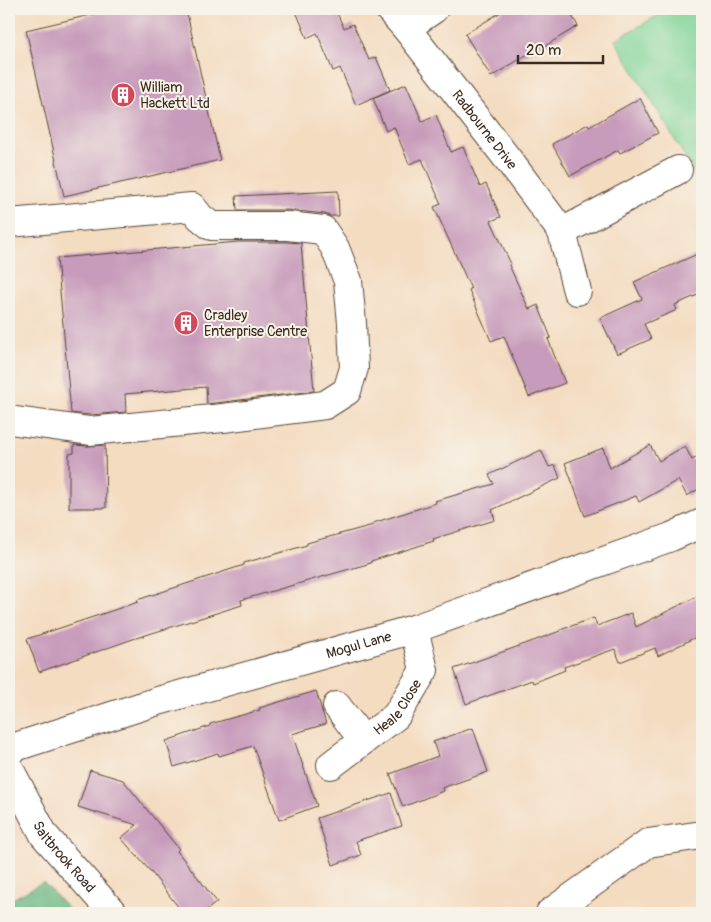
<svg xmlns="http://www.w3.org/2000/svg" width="711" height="922" font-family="Pangolin,sans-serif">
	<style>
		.green { fill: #7fd497; stroke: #5d7f5a }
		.forest { fill: #67b680; stroke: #51704f }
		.building { fill: #c79bbb }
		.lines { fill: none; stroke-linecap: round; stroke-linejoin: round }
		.minor-casing { stroke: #574536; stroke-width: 30 }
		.minor { stroke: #fff; stroke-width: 28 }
		.labels { text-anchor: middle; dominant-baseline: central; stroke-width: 4; stroke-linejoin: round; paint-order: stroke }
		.poi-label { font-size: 14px; fill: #3b2a1e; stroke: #f7f3e8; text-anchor: start }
		.street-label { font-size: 14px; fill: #3b2a1e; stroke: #f7f3e8 }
	</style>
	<rect width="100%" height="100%" fill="#f7f3e8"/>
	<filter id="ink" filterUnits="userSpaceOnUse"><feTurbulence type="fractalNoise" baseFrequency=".02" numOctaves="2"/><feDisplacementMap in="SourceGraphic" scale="10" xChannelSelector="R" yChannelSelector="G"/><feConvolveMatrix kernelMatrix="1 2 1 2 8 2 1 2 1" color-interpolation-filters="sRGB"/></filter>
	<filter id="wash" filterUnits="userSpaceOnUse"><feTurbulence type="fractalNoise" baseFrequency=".0096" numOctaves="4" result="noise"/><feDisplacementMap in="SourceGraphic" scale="20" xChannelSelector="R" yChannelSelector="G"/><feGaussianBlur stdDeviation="1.12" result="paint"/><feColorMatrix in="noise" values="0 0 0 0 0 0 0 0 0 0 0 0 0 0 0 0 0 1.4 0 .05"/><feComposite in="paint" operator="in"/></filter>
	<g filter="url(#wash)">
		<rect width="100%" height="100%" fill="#f4dcc1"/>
		<path class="green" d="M 669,9 L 702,9 L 702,189 L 699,180 L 615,40 Z"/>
		<path class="forest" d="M 43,882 L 72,913 L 9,913 L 9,901 Z"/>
		<g id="blocks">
			<path class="building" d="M 116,9 L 186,9 L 220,160 L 64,196 L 26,30 Z
				M 295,9 L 335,9 L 344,28 L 353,24 L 369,60 L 376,57 L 390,90 L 356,105 L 340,68 L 333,71 L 317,33 L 307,38 Z
				M 506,9 L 568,9 L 578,26 L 545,46 L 544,44 L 491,77 L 465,34 Z
				M 406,84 L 422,121 L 436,115 L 451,152 L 463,147 L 480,187 L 486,184 L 501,217 L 491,221 L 511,264 L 509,265 L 529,309 L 538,305 L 551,338 L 548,339 L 565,383 L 529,397 L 504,336 L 491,341 L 469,290 L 471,289 L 434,207 L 441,204 L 422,159 L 409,164 L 394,127 L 386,131 L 373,98 Z
				M 640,98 L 658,133 L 620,153 L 618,150 L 570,176 L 552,144 L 588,124 L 589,127 Z
				M 338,191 L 339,216 L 330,216 L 325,214 L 288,210 L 237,210 L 236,196 Z
				M 238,242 L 287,242 L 301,243 L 314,391 L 207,404 L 206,387 L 125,394 L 126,412 L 90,415 L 71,413 L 57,258 Z
				M 702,252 L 702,293 L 675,305 L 677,310 L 644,324 L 651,339 L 617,354 L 600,318 L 642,299 L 634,282 Z
				M 74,445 L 88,446 L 105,445 L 106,508 L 69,508 L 69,454 L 74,453 Z
				M 650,445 L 659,461 L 685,446 L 692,460 L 702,454 L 702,487 L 687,496 L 678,480 L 639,502 L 636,496 L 585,516 L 565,463 L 603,448 L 610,468 Z
				M 541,450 L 549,467 L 555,465 L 560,478 L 492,510 L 495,520 L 433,539 L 434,541 L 371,561 L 371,563 L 241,600 L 242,605 L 133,639 L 39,672 L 27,639 L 138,602 L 137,600 L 244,565 L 244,563 L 307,545 L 307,543 L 373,525 L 373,523 L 436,503 L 435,501 L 494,484 L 489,475 Z
				M 702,594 L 702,634 L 658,656 L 655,648 L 620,662 L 615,649 L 564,667 L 565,670 L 533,683 L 532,680 L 466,704 L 454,669 L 525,644 L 560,631 L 560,630 L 594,618 L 597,626 L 631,613 L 636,627 Z
				M 316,691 L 326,724 L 292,734 L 317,806 L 279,820 L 253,746 L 219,756 L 218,753 L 174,767 L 166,741 L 210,726 L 210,724 L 260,710 L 259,708 Z
				M 473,728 L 488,772 L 442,788 L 443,791 L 403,807 L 390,774 L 438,756 L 433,742 Z
				M 90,770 L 123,780 L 179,849 L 177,851 L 217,902 L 203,913 L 183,913 L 151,872 L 121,838 L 137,825 L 78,807 Z
				M 391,793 L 402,826 L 356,841 L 361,855 L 333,865 L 317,818 Z"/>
		</g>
	</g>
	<g filter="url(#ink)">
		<use href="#blocks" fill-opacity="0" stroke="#574536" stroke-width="1"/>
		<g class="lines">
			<defs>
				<g id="minor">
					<path id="s1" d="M 389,9 L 406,28 L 510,162 L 562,232 L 577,291"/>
					<path d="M 406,28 L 434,9"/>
					<path d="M 9,223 L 192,207 L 200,217 L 211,226 L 288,226 L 323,230 L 335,248 L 348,281 L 352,323 L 354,368 L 347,391 L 325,405 L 223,418 L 90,431 L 9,420"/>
					<path d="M 562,232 L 678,170"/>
					<path d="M 337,706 L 363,740"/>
					<path id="s2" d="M 9,749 L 158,701 L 414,629 L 671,537 L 702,523"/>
					<path id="s3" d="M 331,765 L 396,716 L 424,670 L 414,629"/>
					<path id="s4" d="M 9,768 L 44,835 L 113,913"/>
					<path d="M 550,913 L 648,843 L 702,835"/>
				</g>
			</defs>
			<use href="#minor" class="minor-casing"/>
			<use href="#minor" class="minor"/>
		</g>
	</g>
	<defs>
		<symbol id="building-disc" viewBox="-11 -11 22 22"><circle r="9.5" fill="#d1495b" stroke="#f7f3e8"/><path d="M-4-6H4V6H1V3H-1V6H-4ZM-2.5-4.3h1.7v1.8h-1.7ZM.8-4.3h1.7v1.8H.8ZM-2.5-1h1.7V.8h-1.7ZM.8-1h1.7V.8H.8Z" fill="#fff"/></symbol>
	</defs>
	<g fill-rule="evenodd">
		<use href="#building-disc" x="109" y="81" width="28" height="28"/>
		<use href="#building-disc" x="172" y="309" width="28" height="28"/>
	</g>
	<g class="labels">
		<g class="poi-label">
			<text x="140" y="87">William<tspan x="140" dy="16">Hackett Ltd</tspan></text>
			<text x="204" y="315">Cradley<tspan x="204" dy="16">Enterprise Centre</tspan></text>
		</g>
		<g class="street-label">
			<text stroke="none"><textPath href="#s1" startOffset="154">Radbourne Drive</textPath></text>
			<text stroke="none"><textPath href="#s2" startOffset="365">Mogul Lane</textPath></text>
			<text stroke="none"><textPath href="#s3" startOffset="89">Heale Close</textPath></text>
			<text stroke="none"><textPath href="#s4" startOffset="105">Saltbrook Road</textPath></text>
		</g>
	</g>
	<rect width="711" height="922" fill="none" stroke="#f7f3e8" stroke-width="30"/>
	<path d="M518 55v8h85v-8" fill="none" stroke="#3b2a1e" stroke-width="2.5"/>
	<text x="526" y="55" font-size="15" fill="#3b2a1e" stroke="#f7f3e8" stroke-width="4" paint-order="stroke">20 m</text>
</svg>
